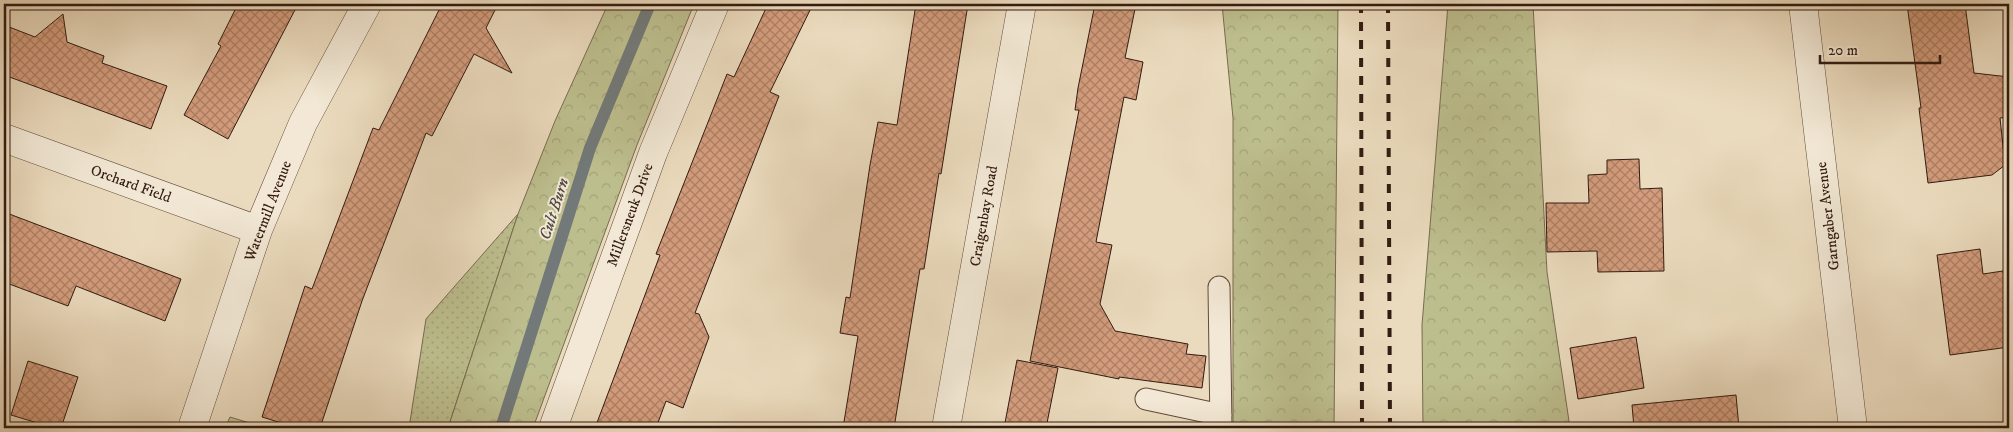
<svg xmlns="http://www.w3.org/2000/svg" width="2013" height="432" font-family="'IM FELL DW Pica',serif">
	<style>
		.grass { fill: url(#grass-dots); stroke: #786c50 }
		.forest { fill: url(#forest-crowns); stroke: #786c50 }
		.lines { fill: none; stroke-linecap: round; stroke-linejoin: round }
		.stream { stroke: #727978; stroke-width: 12 }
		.building { fill: url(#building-cross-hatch); stroke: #321b11 }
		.service-casing { stroke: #604b3c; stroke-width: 23 }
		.minor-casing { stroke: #604b3c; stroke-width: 29 }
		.tertiary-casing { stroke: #604b3c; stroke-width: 29 }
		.service { stroke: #f2e8d5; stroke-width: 21 }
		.minor { stroke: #f2e8d5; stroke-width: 28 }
		.tertiary { stroke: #f2e8d5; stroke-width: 28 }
		.rail { stroke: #321b11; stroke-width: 4; stroke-dasharray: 9 9; stroke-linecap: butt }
		.labels { text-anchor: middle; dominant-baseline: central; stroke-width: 4; stroke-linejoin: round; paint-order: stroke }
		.street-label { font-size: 15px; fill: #321b11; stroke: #f2e8d5 }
		.water-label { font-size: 16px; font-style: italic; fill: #524a44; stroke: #f2e8d5 }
	</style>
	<defs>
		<pattern id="grass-dots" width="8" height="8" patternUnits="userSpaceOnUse" patternTransform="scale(1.25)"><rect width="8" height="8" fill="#bdbe8e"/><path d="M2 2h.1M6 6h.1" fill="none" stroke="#a3a379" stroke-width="1.8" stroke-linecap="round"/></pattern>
		<pattern id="forest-crowns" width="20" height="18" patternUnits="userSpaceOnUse" patternTransform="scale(1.25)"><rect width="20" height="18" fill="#bdbe8e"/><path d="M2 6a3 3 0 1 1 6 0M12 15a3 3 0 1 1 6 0" fill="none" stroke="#a3a379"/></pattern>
		<pattern id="building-cross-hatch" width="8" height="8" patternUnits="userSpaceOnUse" patternTransform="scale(1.25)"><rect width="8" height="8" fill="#d39c7c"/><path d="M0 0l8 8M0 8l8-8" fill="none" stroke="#ac7e64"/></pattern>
	</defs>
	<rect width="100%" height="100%" fill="#ebdbbe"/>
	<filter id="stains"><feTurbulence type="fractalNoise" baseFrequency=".004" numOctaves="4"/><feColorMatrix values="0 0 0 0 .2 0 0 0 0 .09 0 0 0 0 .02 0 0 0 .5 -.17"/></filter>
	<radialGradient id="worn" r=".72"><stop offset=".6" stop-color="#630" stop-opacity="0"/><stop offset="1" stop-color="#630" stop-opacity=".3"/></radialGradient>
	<path class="grass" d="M 518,214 L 448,428 L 409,428 L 426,319 Z
		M 230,417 L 266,428 L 225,428 Z"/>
	<path class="forest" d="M 608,4 L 694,4 L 637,145 L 533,428 L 448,428 L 518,214 L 555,121 Z
		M 1222,4 L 1338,4 L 1334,428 L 1233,428 L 1233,118 Z
		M 1448,4 L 1533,4 L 1547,272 L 1570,428 L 1423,428 L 1422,325 Z"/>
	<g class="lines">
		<path class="stream" d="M 501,428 L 590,148 L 650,4"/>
	</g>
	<path class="building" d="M 238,4 L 298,4 L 228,139 L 184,115 L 221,46 L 218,44 Z
		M 442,4 L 498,4 L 486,28 L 512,73 L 474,54 L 432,136 L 426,133 L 362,301 L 320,428 L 298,428 L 262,417 L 305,286 L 312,289 L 373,128 L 379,130 Z
		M 768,4 L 813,4 L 770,92 L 779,96 L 695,313 L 699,314 L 709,337 L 683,408 L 666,401 L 656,428 L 595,428 L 660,255 L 656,254 L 727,74 L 734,77 Z
		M 916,4 L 968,4 L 941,174 L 939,173 L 924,269 L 920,269 L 894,428 L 843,428 L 858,336 L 840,333 L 846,297 L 850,298 L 870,165 L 878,122 L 897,125 Z
		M 1095,4 L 1136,4 L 1125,58 L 1143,62 L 1136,100 L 1124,97 L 1096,242 L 1112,245 L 1100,304 L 1115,331 L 1188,344 L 1186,354 L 1206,356 L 1202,388 L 1119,377 L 1119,379 L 1030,361 L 1079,110 L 1075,110 L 1078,88 Z
		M 1907,4 L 1965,4 L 1974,73 L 2009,77 L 2009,117 L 2000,118 L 2005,165 L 1992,175 L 1928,183 L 1919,108 L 1921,108 Z
		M 63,14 L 67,42 L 104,56 L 102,63 L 167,86 L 151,129 L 4,75 L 4,25 L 35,37 Z
		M 1639,159 L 1640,189 L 1662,188 L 1664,271 L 1598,272 L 1597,251 L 1547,252 L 1546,203 L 1589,203 L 1588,175 L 1607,174 L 1607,160 Z
		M 4,212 L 181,279 L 165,321 L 76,286 L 68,306 L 4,282 Z
		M 1980,249 L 1983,274 L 2003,271 L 2004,276 L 2009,276 L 2009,347 L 1950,355 L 1937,255 Z
		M 1636,337 L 1644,388 L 1578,399 L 1570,348 Z
		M 1017,360 L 1058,368 L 1046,428 L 1004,428 Z
		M 28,361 L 78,377 L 61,428 L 54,428 L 11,415 Z
		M 1736,395 L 1739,428 L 1634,428 L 1632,405 Z"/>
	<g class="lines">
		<defs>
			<path id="service" d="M 1219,287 L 1221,428
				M 1146,399 L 1221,415"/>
			<path id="minor" d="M 4,138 L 258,230
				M 192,428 L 258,230 L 303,123 L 367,4
				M 553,428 L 653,153 L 715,4
				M 946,428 L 1022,4"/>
			<path id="tertiary" d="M 1803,4 L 1853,428"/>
		</defs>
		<use href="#service" class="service-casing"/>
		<use href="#minor" class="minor-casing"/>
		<use href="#tertiary" class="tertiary-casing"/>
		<use href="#service" class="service"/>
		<use href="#minor" class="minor"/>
		<use href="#tertiary" class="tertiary"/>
		<path class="rail" d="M 1361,4 L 1362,428
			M 1388,4 L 1390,428"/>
	</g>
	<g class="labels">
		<g class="street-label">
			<text transform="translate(131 184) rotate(20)">Orchard Field</text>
			<text transform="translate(268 211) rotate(-69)">Watermill Avenue</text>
			<text transform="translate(630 215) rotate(-70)">Millersneuk Drive</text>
			<text transform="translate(984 216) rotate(-80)">Craigenbay Road</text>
			<text transform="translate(1828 216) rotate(-97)">Garngaber Avenue</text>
		</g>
		<g class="water-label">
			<text transform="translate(554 209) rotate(-72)">Cult Burn</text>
		</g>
	</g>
	<rect width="2013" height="432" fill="none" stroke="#ebdbbe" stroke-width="20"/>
	<rect x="5" y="5" width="2003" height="422" fill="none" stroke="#321b11" stroke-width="2.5"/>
	<rect x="10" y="10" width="1993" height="412" fill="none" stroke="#321b11"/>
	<path d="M1820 55v8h120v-8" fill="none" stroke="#321b11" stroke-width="2.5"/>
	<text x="1828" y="55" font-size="15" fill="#321b11" stroke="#f2e8d5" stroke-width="4" paint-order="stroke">20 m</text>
	<rect width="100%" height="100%" filter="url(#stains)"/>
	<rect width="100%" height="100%" fill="url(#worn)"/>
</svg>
